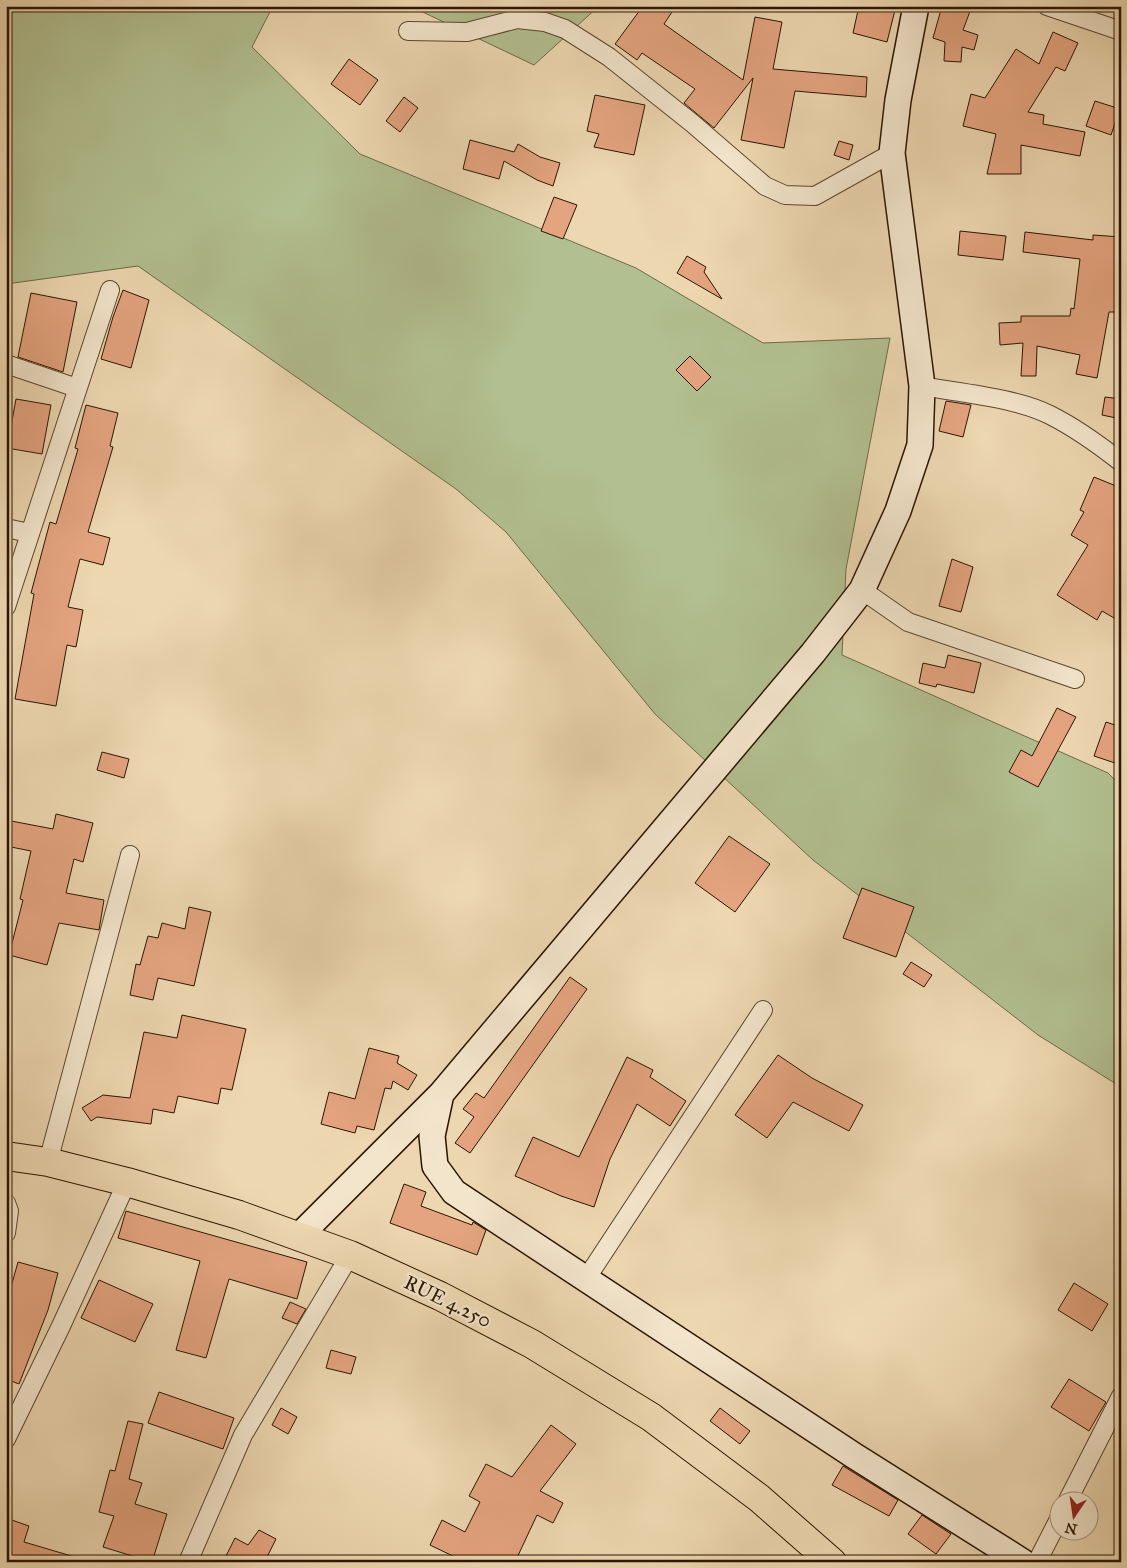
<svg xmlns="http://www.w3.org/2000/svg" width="1127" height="1568" font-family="'IM FELL Great Primer',serif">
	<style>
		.green { fill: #b2bf90; stroke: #6e6a48 }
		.building { fill: #e4a480; stroke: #2b1501 }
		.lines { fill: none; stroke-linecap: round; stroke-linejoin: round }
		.street-casing { stroke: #5c462d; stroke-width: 20 }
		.secondary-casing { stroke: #2b1501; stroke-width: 28 }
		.primary-casing { stroke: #2b1501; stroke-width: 30 }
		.street { stroke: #f3e5cc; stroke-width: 18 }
		.secondary { stroke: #f3e5cc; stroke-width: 25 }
		.primary { stroke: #edd7b1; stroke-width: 28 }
		.labels { text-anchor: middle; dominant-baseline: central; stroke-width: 4.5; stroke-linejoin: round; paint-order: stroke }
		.street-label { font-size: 20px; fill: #2b1501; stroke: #f3e5cc }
	</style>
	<rect width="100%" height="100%" fill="#edd7b1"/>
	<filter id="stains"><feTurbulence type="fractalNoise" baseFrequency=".004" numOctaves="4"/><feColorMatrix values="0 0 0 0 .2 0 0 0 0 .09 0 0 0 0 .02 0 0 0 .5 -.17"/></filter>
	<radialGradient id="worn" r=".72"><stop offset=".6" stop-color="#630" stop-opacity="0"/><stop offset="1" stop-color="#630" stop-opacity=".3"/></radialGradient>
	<path class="green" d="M 6,6 L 273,6 L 252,47 L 360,154 L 636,268 L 763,343 L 890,338 L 846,569 L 842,655 L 1108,773 L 1121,786 L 1121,1087 L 1038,1035 L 813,860 L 655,714 L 506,532 L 456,489 L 138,266 L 6,284 Z
		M 410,6 L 599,6 L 534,65 Z"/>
	<path class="building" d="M 643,6 L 663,6 L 672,12 L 664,24 L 743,80 L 755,17 L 782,22 L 773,69 L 867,77 L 866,97 L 795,91 L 784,148 L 741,140 L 753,78 L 714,128 L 684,103 L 695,89 L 642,53 L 637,60 L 615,44 Z
		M 859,6 L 896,6 L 887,42 L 853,33 Z
		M 942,6 L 972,6 L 963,30 L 978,35 L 974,50 L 962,47 L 961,62 L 944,61 L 945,42 L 933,38 Z
		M 1053,32 L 1078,43 L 1065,71 L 1056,67 L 1028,112 L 1044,115 L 1043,124 L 1085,132 L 1080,156 L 1021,145 L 1021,174 L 987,174 L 996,134 L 963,126 L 971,94 L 985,98 L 1016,49 L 1039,64 Z
		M 349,59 L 378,80 L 360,105 L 331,84 Z
		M 595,95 L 645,105 L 634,155 L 594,147 L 599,134 L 587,131 Z
		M 404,97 L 418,108 L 400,132 L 386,121 Z
		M 1095,101 L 1120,109 L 1111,135 L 1086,126 Z
		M 470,140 L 514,152 L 518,144 L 540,157 L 560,163 L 553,186 L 537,180 L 504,161 L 499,179 L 463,169 Z
		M 839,141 L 853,145 L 849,160 L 834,155 Z
		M 554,197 L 577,205 L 563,239 L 541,231 Z
		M 960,231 L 1006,236 L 1003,260 L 958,255 Z
		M 1025,232 L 1093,240 L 1093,235 L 1121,237 L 1118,292 L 1121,292 L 1121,312 L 1109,312 L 1097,378 L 1076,374 L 1080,355 L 1037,346 L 1036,376 L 1021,376 L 1023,343 L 1000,345 L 999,323 L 1021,322 L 1021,316 L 1070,316 L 1071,308 L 1074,309 L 1080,259 L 1023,252 Z
		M 687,256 L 706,267 L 704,272 L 722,299 L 677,273 Z
		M 123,290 L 149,300 L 131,368 L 101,359 L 113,317 Z
		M 31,293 L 77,302 L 63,372 L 18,357 Z
		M 690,356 L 711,377 L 697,391 L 676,370 Z
		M 1105,397 L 1121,399 L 1121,419 L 1102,415 Z
		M 16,399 L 51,405 L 42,454 L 7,448 Z
		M 946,401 L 971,405 L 963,437 L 939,431 Z
		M 86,405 L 118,413 L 110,446 L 113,447 L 88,532 L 110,538 L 103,565 L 80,559 L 68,607 L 83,610 L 76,647 L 67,645 L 56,706 L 15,699 L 34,594 L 31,593 L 50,522 L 56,524 L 78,449 L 75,448 Z
		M 1094,477 L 1121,488 L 1121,622 L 1102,611 L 1097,620 L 1057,595 L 1088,545 L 1071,535 L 1084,512 L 1080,510 Z
		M 952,559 L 973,567 L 961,612 L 939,606 Z
		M 948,655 L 981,663 L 974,693 L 937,684 L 936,687 L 919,683 L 923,663 L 945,668 Z
		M 1057,708 L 1076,717 L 1038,787 L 1009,772 L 1021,750 L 1032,756 Z
		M 1106,722 L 1121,727 L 1121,765 L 1094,756 Z
		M 102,752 L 129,759 L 124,778 L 97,770 Z
		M 56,814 L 93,823 L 83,862 L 74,859 L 66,893 L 104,900 L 99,930 L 59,923 L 47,965 L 9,955 L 23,900 L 20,899 L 31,851 L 6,846 L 6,820 L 53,829 Z
		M 729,836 L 770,864 L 735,912 L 695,883 Z
		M 862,888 L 914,907 L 896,957 L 843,938 Z
		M 189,907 L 211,912 L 194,986 L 158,978 L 153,1000 L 130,995 L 136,964 L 140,965 L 148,936 L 158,938 L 162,923 L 185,929 Z
		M 911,962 L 932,975 L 924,987 L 903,974 Z
		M 570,977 L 587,989 L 470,1153 L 455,1143 L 474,1117 L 463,1109 L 476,1093 L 484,1098 Z
		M 182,1015 L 246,1029 L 232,1090 L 221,1088 L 218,1104 L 178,1096 L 174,1113 L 153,1109 L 151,1124 L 97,1117 L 91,1121 L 82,1108 L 103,1095 L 130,1098 L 144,1032 L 177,1038 Z
		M 369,1048 L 399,1056 L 397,1063 L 417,1075 L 408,1090 L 393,1081 L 391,1089 L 385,1088 L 374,1130 L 357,1126 L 355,1133 L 321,1124 L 329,1092 L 355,1099 Z
		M 778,1055 L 812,1078 L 863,1105 L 849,1131 L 793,1102 L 767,1138 L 735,1115 Z
		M 627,1057 L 653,1070 L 650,1077 L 686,1101 L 670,1126 L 637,1104 L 610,1159 L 594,1207 L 561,1196 L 515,1176 L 533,1137 L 579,1157 Z
		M 404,1184 L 426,1192 L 421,1206 L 472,1225 L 473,1222 L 486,1230 L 477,1255 L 390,1223 Z
		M 126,1211 L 307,1262 L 297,1299 L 229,1279 L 206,1358 L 176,1350 L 200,1261 L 118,1238 Z
		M 18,1262 L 58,1273 L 48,1310 L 19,1384 L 6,1379 L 6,1305 Z
		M 99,1280 L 153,1304 L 135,1342 L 81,1318 Z
		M 1074,1283 L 1108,1304 L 1092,1331 L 1058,1310 Z
		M 290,1302 L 306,1309 L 297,1324 L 282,1318 Z
		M 331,1350 L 356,1357 L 351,1374 L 326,1368 Z
		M 1069,1379 L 1106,1402 L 1089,1431 L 1051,1407 Z
		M 159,1392 L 234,1418 L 223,1449 L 148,1423 Z
		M 281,1408 L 297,1417 L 288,1434 L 272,1425 Z
		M 720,1408 L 750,1431 L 740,1444 L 710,1421 Z
		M 128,1421 L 143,1424 L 129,1479 L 142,1483 L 135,1504 L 167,1514 L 152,1562 L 103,1547 L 114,1516 L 99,1512 L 110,1470 L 115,1471 Z
		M 551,1425 L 576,1444 L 540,1491 L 563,1503 L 553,1523 L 537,1515 L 515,1562 L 465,1562 L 430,1545 L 442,1520 L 465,1532 L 480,1502 L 469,1496 L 486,1464 L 512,1477 Z
		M 843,1466 L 898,1500 L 889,1516 L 832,1485 Z
		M 922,1515 L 951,1534 L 936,1554 L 908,1534 Z
		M 6,1518 L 29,1526 L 24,1542 L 75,1557 L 74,1562 L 6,1562 Z
		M 259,1530 L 276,1539 L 267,1557 L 274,1562 L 223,1562 L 235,1538 L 248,1545 Z"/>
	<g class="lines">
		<defs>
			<path id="street" d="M 1047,6 L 1121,31
				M 408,31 L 467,32 L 517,19 L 545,22 L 565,29 L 609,57 L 692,123 L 765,186 L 785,195 L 815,196 L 892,153
				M 6,364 L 77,388
				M 922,386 C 960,393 1017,398 1050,415 C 1076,428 1098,444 1121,462
				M 6,528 L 29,533
				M 862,590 L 908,622 L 1075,679
				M 6,607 L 110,290
				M 48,1162 L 130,855
				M 6,1203 L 9,1211 L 6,1233
				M 586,1279 L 763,1010
				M 6,1439 L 61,1326 L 127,1182
				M 1068,1500 L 1121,1396
				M 188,1562 L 243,1435 L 350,1255
				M 1037,1562 L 1060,1517"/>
			<path id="secondary" d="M 916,6 L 898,100 L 892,153 L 922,386 L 920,445 L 898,511 L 862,590 L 813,653 L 441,1094 L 432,1136 L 435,1166 L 454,1192 L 853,1455 L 1023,1562
				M 299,1236 L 441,1094"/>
			<path id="primary" d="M 6,1156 L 48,1162 L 127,1182 L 239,1215 L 350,1255 L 440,1296 L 532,1344 L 651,1417 L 759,1498 L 832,1562"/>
		</defs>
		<use href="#street" class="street-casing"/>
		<use href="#secondary" class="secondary-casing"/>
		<use href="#primary" class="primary-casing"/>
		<use href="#street" class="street"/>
		<use href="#secondary" class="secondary"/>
		<use href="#primary" class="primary"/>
	</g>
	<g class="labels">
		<g class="street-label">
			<text transform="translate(448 1301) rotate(26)">RUE 4.250</text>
		</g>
	</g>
	<rect width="1127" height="1568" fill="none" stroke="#edd7b1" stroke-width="25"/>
	<rect x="8" y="8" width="1112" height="1553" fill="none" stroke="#2b1501" stroke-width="2.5"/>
	<rect x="12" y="12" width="1102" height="1543" fill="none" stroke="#2b1501"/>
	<g transform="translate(1074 1516) rotate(193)"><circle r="24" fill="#f3e5cc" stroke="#a3927b"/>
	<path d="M0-4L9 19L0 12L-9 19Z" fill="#8f2418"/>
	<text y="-8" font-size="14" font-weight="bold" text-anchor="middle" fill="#2b1501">N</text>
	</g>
	<rect width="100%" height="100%" filter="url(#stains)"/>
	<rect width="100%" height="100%" fill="url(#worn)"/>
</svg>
